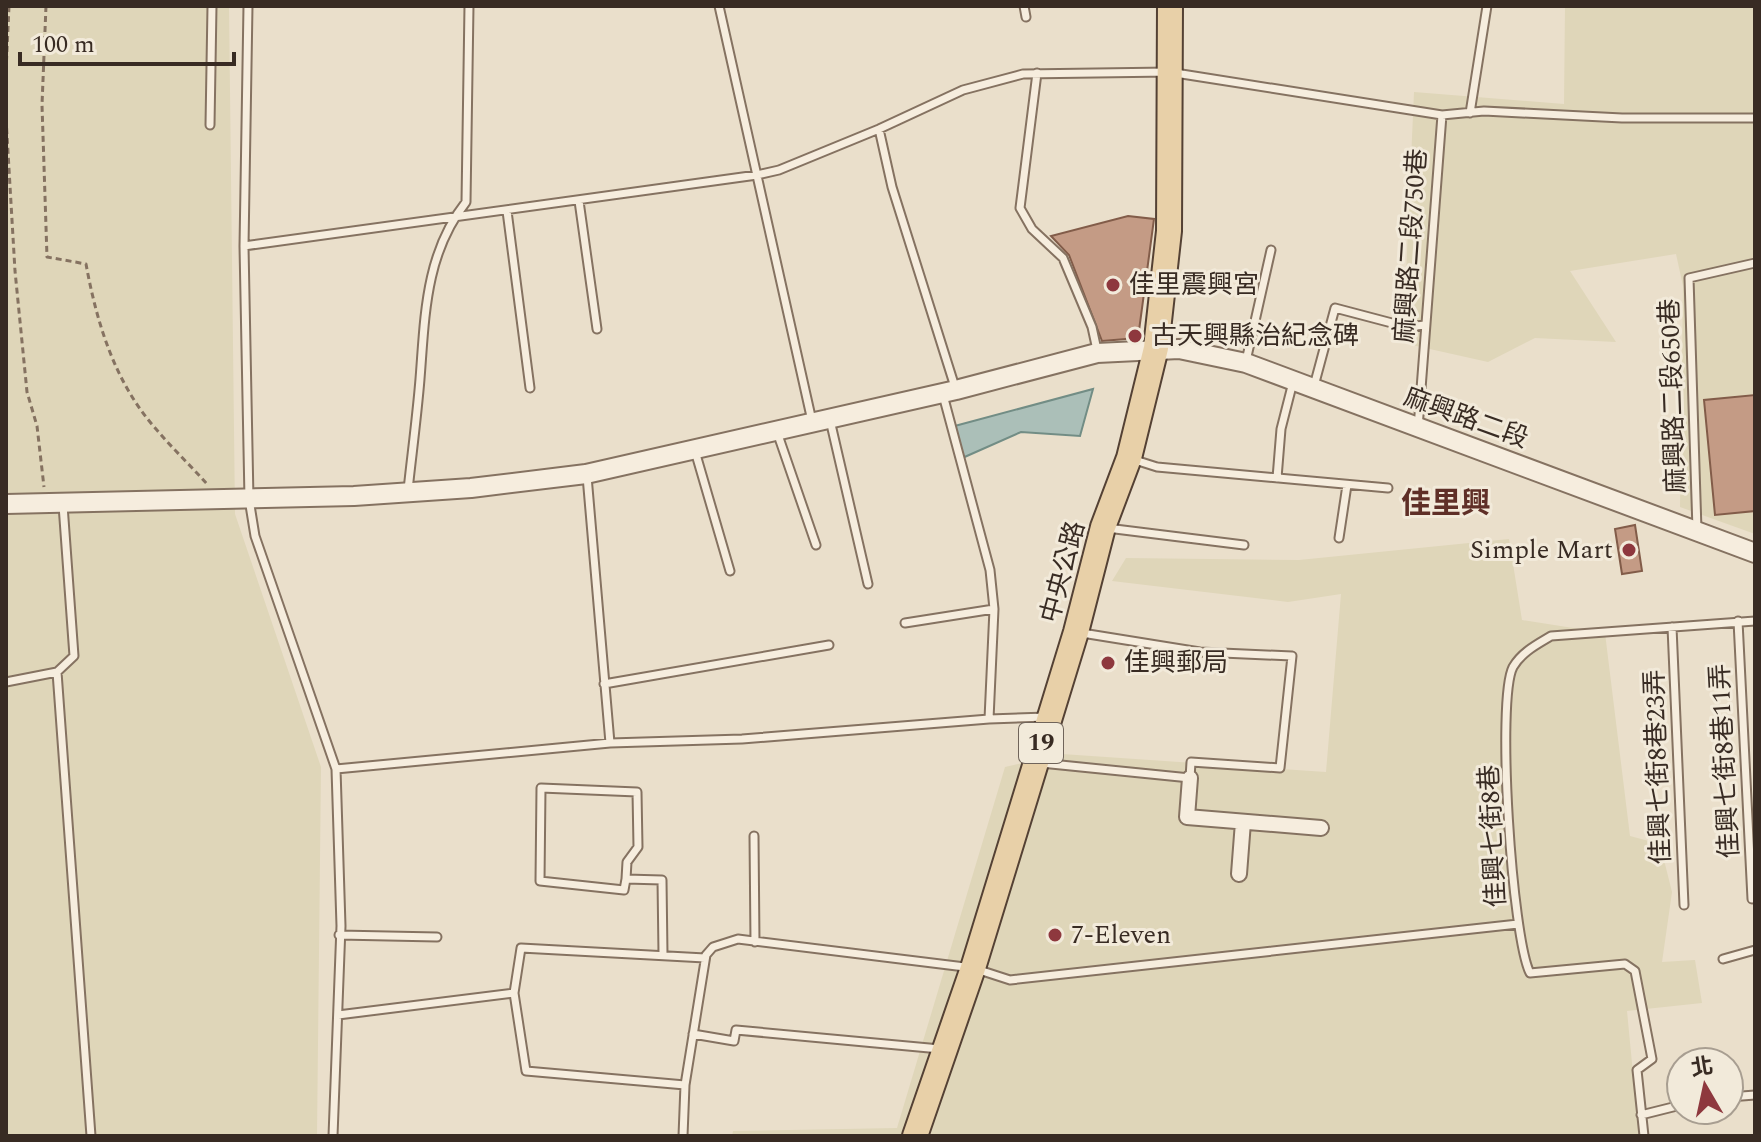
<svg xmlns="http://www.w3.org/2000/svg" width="1761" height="1142" font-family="Spectral,'Noto Sans TC',serif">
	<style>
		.farmland { fill: #dfd6b9 }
		.water { fill: #abbfb8; stroke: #728d85; stroke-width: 2 }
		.building { fill: #c49b85; stroke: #825c49; stroke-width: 2 }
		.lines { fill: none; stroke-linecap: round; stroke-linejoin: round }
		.service-casing { stroke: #857261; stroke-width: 11 }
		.minor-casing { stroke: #857261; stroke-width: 18 }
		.tertiary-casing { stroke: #857261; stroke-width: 22 }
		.primary-casing { stroke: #544134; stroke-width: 28 }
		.path { stroke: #857261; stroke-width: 3; stroke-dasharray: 6 4; stroke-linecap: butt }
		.service { stroke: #f6edde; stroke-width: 7 }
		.minor { stroke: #f6edde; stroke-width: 14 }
		.tertiary { stroke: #f6edde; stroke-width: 18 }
		.primary { stroke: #e8d0a8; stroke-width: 24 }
		.poi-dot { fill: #8e383e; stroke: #f2eada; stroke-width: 3 }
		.labels { text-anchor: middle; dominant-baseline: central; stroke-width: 6; stroke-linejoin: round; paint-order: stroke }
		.shield { fill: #f2eada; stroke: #70645a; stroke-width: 2 }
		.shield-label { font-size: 24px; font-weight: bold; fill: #382b23 }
		.street-label { font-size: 26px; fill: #382b23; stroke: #f2eada }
		.poi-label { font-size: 26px; fill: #382b23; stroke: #f2eada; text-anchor: start }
		.quarter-label { font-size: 30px; font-weight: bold; fill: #5f2f27; stroke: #f2eada }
	</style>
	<rect width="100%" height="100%" fill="#eadfcb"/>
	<path class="farmland" d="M 6,6 L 229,6 L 235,514 L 321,767 L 317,1136 L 6,1136 Z
		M 1561,6 L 1755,6 L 1755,534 L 1680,507 L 1683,286 L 1676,254 L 1570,271 L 1616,342 L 1535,338 L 1488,362 L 1403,343 L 1414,92 L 1564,104 L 1565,7 Z
		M 1509,539 L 1522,620 L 1605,633 L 1630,836 L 1660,844 L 1672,892 L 1662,962 L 1695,960 L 1702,1003 L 1627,1011 L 1639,1136 L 732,1136 L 733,1131 L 897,1128 L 1005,767 L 1062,754 L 1326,772 L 1341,594 L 1288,602 L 1112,581 L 1126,558 L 1299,560 Z"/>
	<path class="water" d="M 1093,389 L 1080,436 L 1021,432 L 960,459 L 951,427 Z"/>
	<path class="building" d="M 1128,216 L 1154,219 L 1138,338 L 1102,341 L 1069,255 L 1051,236 Z
		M 1755,395 L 1755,511 L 1715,515 L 1704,400 Z
		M 1635,525 L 1642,571 L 1622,574 L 1615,529 Z"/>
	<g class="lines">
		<defs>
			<path id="service" d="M 248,6 L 244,246 L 249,499 L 255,536 L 336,769 L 341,926 L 333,1136
				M 719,6 L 812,421
				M 1024,6 L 1026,17
				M 1037,73 L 1020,208 L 1032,229 L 1063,258 L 1092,327 L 1097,350
				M 1470,113 L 1487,6
				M 210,125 L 212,6
				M 879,129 L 892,187 L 955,387
				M 579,201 L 597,329
				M 507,211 L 530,388
				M 244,246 L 757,175 L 779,170 L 879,129 L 963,90 L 1023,74 L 1169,72 L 1442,115 L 1484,111 L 1622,118 L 1755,118
				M 1246,361 L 1271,250
				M 1314,386 L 1335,308 L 1407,327 L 1425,325
				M 943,395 L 990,570 L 994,609 L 989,719
				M 830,420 L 868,584
				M 1418,428 L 1442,115
				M 777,432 L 816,545
				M 695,451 L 730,571
				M 1135,460 L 1157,467 L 1388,488
				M 587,476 L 610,743
				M 1277,478 L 1281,429 L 1293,382
				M 408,490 C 412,453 417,416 420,379 C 425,316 425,254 466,202 L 469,6
				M 63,505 L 74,656 L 57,672 L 91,1136
				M 1107,528 L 1244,545
				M 1697,530 L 1689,278 L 1755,263
				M 1339,538 L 1347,485
				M 1738,621 L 1752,899
				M 905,623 L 994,609
				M 1672,627 L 1684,905
				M 6,682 L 57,672
				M 604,684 L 829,645
				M 1041,763 L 1190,778 L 1191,762 L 1280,768 L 1292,656 L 1200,652 L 1082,633
				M 336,769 L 610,743 L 742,739 L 989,719 L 1047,717
				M 754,836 L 755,942
				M 626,879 L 627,862 L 638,847 L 637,792 L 541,788 L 540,881 L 624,890 L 626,879 L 662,880 L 663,954
				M 339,935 L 437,937
				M 1723,959 L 1755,950
				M 514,993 L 526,1071 L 685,1085
				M 338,1015 L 514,993 L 521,948 L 705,958
				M 693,1034 L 734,1041 L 736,1030 L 940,1049
				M 1729,1097 L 1755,1095
				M 1641,1115 L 1681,1105
				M 683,1136 L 685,1085 L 706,955 L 713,947 L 738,939 L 973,968 L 1010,980 L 1518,924
				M 1644,1136 L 1637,1070 L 1652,1059 L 1635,971 L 1625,964 L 1530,973 C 1512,938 1496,700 1513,667 C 1522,652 1536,645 1551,636 L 1755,621"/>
			<path id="minor" d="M 1190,778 L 1187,817 L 1321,828
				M 1239,874 L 1243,822"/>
			<path id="tertiary" d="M 6,504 L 354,496 L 471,488 L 586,474 L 956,390 L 1097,353 L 1179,349 L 1246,363 L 1755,553"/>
			<path id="primary" d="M 915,1136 L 973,968 L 1076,632 L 1103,527 L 1129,458 L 1156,348 L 1169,231 L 1170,6"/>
		</defs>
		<use href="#service" class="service-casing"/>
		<use href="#minor" class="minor-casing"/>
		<use href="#tertiary" class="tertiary-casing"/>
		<use href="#primary" class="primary-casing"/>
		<path class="path" d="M 46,6 L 42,105 L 47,257 L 86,264 C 97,324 115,383 156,429 C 172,448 191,466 207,484
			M 6,72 L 9,6
			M 6,118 L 15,271 L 27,392 L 37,426 L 44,487"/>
		<use href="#service" class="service"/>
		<use href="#minor" class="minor"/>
		<use href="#tertiary" class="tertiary"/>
		<use href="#primary" class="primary"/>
	</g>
	<g class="poi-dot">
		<circle cx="1113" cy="285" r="8"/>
		<circle cx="1135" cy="336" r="8"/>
		<circle cx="1629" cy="550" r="8"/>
		<circle cx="1108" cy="663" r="8"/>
		<circle cx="1055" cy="935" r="8"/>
	</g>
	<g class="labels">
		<rect class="shield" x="1019" y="723" width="44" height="40" rx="6"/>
		<g class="shield-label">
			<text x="1041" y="743">19</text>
		</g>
		<g class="street-label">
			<text transform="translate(1411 246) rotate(-86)">麻興路二段750巷</text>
			<text transform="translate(1673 396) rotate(-92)">麻興路二段650巷</text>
			<text transform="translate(1466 418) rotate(20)">麻興路二段</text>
			<text transform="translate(1063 572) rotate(-75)">中央公路</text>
			<text transform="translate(1725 761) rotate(-93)">佳興七街8巷11弄</text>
			<text transform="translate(1658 767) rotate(-92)">佳興七街8巷23弄</text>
			<text transform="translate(1493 836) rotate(-93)">佳興七街8巷</text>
		</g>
		<g class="poi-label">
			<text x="1129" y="285">佳里震興宮</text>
			<text x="1151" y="336">古天興縣治紀念碑</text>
			<text x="1613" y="550" text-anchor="end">Simple Mart</text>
			<text x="1124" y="663">佳興郵局</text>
			<text x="1071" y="935">7-Eleven</text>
		</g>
		<g class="quarter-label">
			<text x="1446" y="504">佳里興</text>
		</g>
	</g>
	<rect width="1761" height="1142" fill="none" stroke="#382b23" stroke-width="16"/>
	<g transform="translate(1705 1086) rotate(351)"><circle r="38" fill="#f2eada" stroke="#a89e91" stroke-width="2"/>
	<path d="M0-6L14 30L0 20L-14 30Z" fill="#8e383e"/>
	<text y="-12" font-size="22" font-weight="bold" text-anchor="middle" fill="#382b23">北</text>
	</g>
	<path d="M20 52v12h214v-12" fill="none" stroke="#382b23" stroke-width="4"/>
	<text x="32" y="52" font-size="24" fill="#382b23" stroke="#f2eada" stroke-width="6" paint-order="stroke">100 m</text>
</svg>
